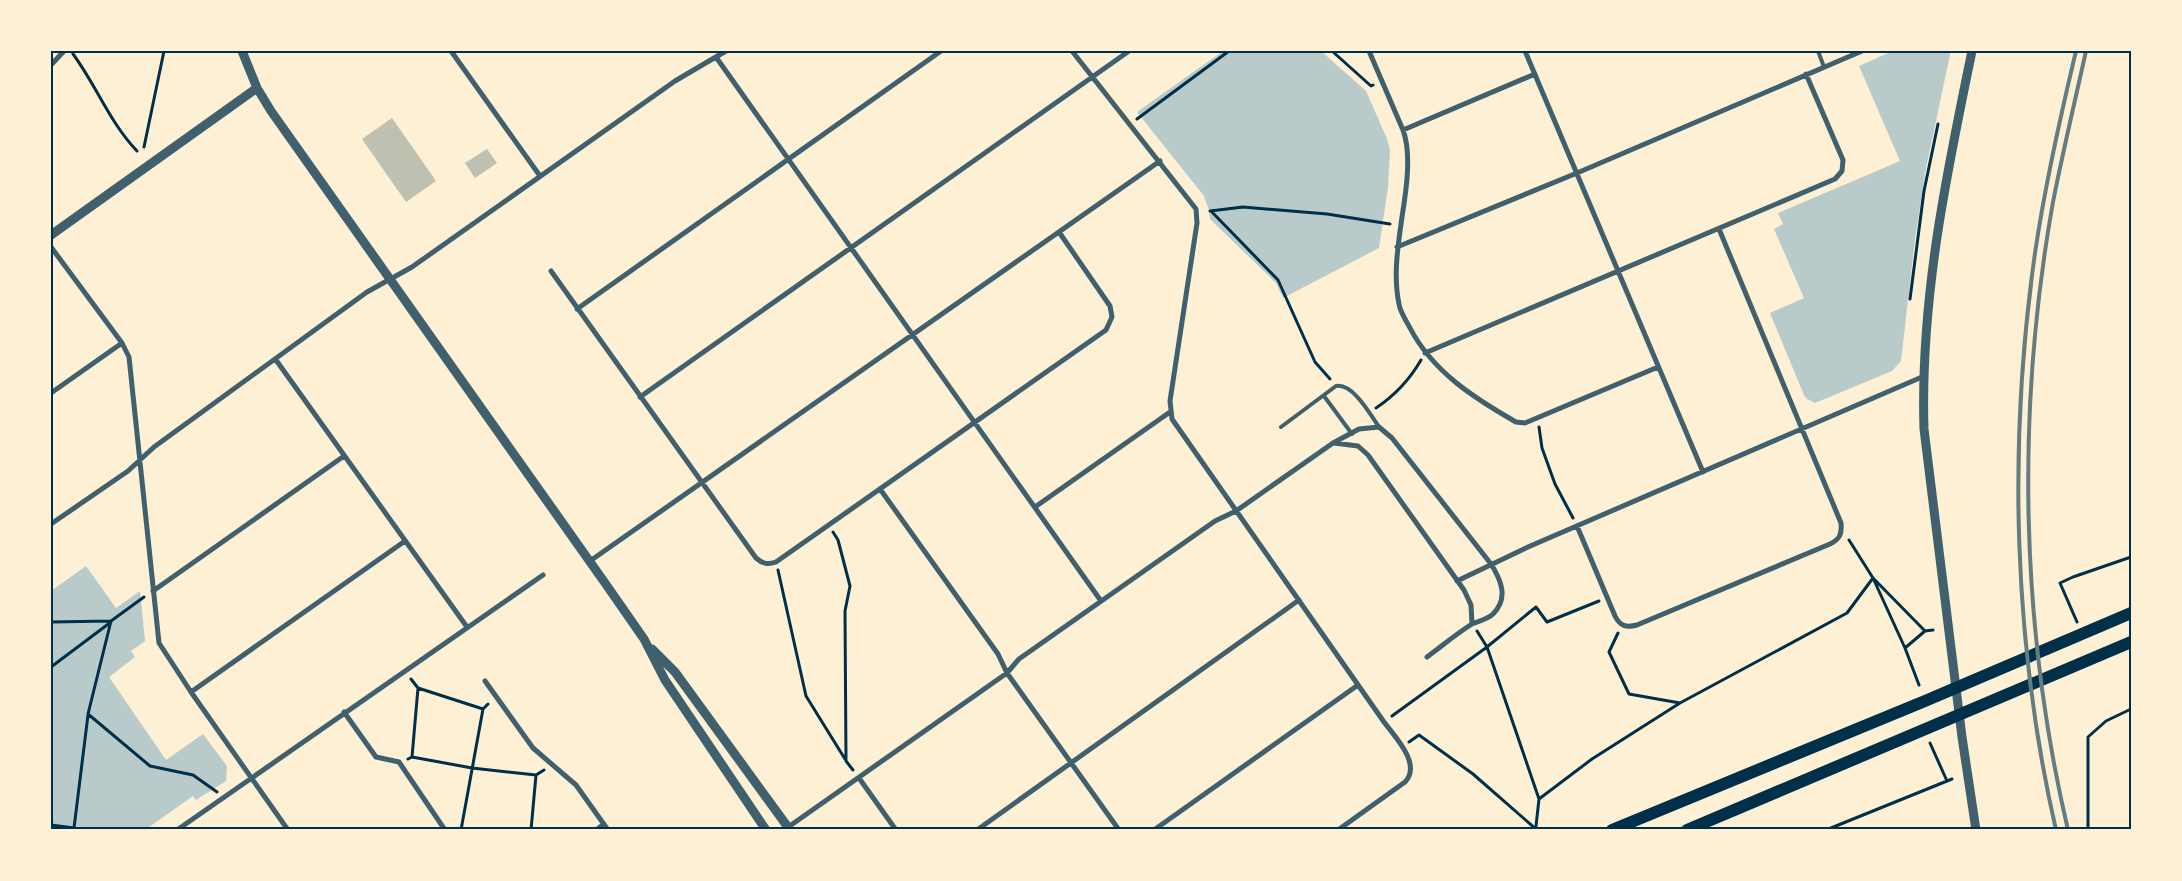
<svg xmlns="http://www.w3.org/2000/svg" width="2182" height="881" font-family="Helvetica,sans-serif">
	<style>
		.green { fill: #b9caca }
		.building { fill: #bec0b2 }
		.lines { fill: none; stroke-linecap: round; stroke-linejoin: round }
		.path { stroke: #003049; stroke-width: 3 }
		.service { stroke: #3f606c; stroke-width: 4 }
		.minor { stroke: #3f606c; stroke-width: 5 }
		.tertiary { stroke: #3f606c; stroke-width: 9 }
		.primary { stroke: #003049; stroke-width: 12 }
		.rail { stroke: #657d81; stroke-width: 4 }
		.neatline { fill: none; stroke: #003049; stroke-width: 2 }
	</style>
	<rect width="100%" height="100%" fill="#fdf0d5"/>
	<path class="green" d="M 1223,51 L 1321,51 L 1366,91 L 1387,139 L 1390,150 L 1388,187 L 1379,248 L 1283,298 L 1276,283 L 1210,219 L 1209,210 L 1204,196 L 1137,112 Z
		M 1893,51 L 1949,51 L 1950,55 L 1926,168 L 1915,239 L 1901,361 L 1892,371 L 1815,403 L 1807,399 L 1804,395 L 1770,313 L 1804,298 L 1774,229 L 1783,224 L 1778,213 L 1900,161 L 1859,66 Z
		M 86,566 L 116,608 L 140,591 L 145,641 L 131,651 L 135,657 L 109,677 L 166,760 L 203,734 L 227,766 L 226,781 L 196,800 L 193,796 L 145,830 L 51,830 L 51,591 Z"/>
	<path class="building" d="M 392,118 L 436,181 L 406,202 L 362,139 Z
		M 487,149 L 497,163 L 475,178 L 465,163 Z"/>
	<g class="lines">
		<path class="path" d="M 1332,51 L 1371,86 L 1373,85
			M 73,54 C 96,85 110,123 137,151
			M 1137,119 L 1229,51
			M 144,147 L 164,51
			M 1210,211 L 1243,207 L 1327,214 L 1390,224
			M 1211,211 L 1278,280 L 1315,362 L 1330,379
			M 1910,299 L 1924,191 L 1938,124
			M 1376,408 C 1394,396 1410,379 1421,360
			M 1539,427 L 1542,448 L 1555,484 L 1573,518
			M 833,532 L 838,540 L 850,586 L 845,611 L 846,761 L 853,770
			M 1849,540 L 1873,578 L 1925,631 L 1933,630
			M 778,570 L 806,696 L 845,759
			M 111,621 L 88,714 L 150,766 L 193,775 L 217,792
			M 51,622 L 111,621 L 144,597
			M 2077,622 L 2060,583 L 2073,577 L 2131,557
			M 1618,633 L 1609,652 L 1629,694 L 1680,703 L 1847,613 L 1873,578 L 1905,648 L 1919,685
			M 1905,648 L 1925,631
			M 51,667 L 111,622
			M 411,679 L 418,688 L 483,709
			M 1392,716 L 1487,647 L 1477,631
			M 1409,742 L 1419,735 L 1473,774 L 1537,830
			M 1930,743 L 1947,781 L 1952,779
			M 412,757 L 418,688
			M 408,759 L 412,757 L 472,768 L 536,775 L 544,770
			M 1539,799 L 1592,759 L 1680,703
			M 51,825 L 74,828
			M 1536,826 L 1539,799 L 1487,647 L 1536,607 L 1547,622 L 1599,601
			M 76,830 L 74,828 L 88,715
			M 461,830 L 483,709 L 488,704
			M 531,830 L 536,775
			M 1826,830 L 1947,781
			M 2088,830 L 2088,737 L 2106,721 L 2131,709"/>
		<path class="service" d="M 1818,51 L 1824,67
			M 1324,396 L 1352,434
			M 1281,427 L 1336,386 C 1353,383 1370,414 1379,427"/>
		<path class="minor" d="M 451,51 L 540,176
			M 1072,51 L 1196,209 L 1197,223 L 1170,401 L 1172,419 L 1384,722 C 1395,737 1422,764 1405,782 L 1338,830
			M 1369,51 L 1403,130 C 1412,154 1406,192 1402,217 C 1398,246 1393,275 1399,304 C 1400,312 1406,320 1410,328 C 1433,372 1474,398 1516,422 L 1525,423 L 1658,367
			M 1525,51 L 1703,472
			M 716,57 L 1101,601
			M 51,65 L 64,51
			M 1403,130 L 1535,74
			M 51,247 L 122,343 L 129,357 L 159,643 L 191,692 L 288,830
			M 1397,247 L 1577,173 L 1862,51
			M 551,271 L 756,558 C 763,564 768,565 776,562 L 1106,330 L 1112,317 L 1110,306 L 1059,232
			M 577,309 L 941,51
			M 1425,353 L 1835,179 L 1842,171 L 1843,160 L 1806,74
			M 276,360 L 467,627
			M 51,393 L 122,343
			M 640,397 L 1129,51
			M 1334,443 L 1358,446 L 1368,455 L 1464,590 L 1471,605 L 1472,624
			M 880,489 L 998,654 L 1007,673 L 1119,830
			M 1035,507 L 1170,412
			M 51,524 L 128,471 L 154,447 L 367,292 L 412,267 L 675,81 L 726,51
			M 1577,526 L 1615,616 C 1620,626 1626,628 1637,625 L 1830,544 C 1840,539 1842,534 1841,523 L 1719,229
			M 590,561 L 1160,161
			M 1457,581 L 1528,547 L 1922,377
			M 153,591 L 344,456
			M 485,681 L 533,748 L 576,785 L 608,830
			M 191,692 L 405,541
			M 344,712 L 376,757 L 399,762 L 445,830
			M 859,778 L 896,830
			M 177,830 L 543,575
			M 596,830 L 604,824
			M 784,830 L 1007,673 L 1019,659 L 1215,521 L 1236,511 L 1333,443 L 1359,429 L 1379,427 L 1392,438 L 1491,564 C 1501,580 1509,598 1493,614 C 1488,619 1479,621 1472,624 C 1456,634 1442,646 1427,657
			M 977,830 L 1299,600
			M 1154,830 L 1358,685"/>
		<path class="tertiary" d="M 242,51 L 257,88 L 271,111 L 605,583 L 644,639 L 665,680 L 766,830
			M 1972,51 C 1946,176 1920,301 1924,429 L 1962,737 L 1976,830
			M 51,235 L 257,88
			M 652,649 L 675,672 L 790,830"/>
		<path class="primary" d="M 1612,830 L 1925,701 L 2131,613
			M 1687,830 L 2131,642"/>
		<path class="rail" d="M 2056,830 C 2013,642 2008,443 2035,253 C 2045,185 2060,118 2076,51
			M 2068,830 C 2020,625 2016,409 2053,202 C 2063,151 2075,101 2086,51"/>
	</g>
	<rect width="2182" height="881" fill="none" stroke="#fdf0d5" stroke-width="105"/>
	<rect x="52" y="52" width="2078" height="776" class="neatline"/>
</svg>
